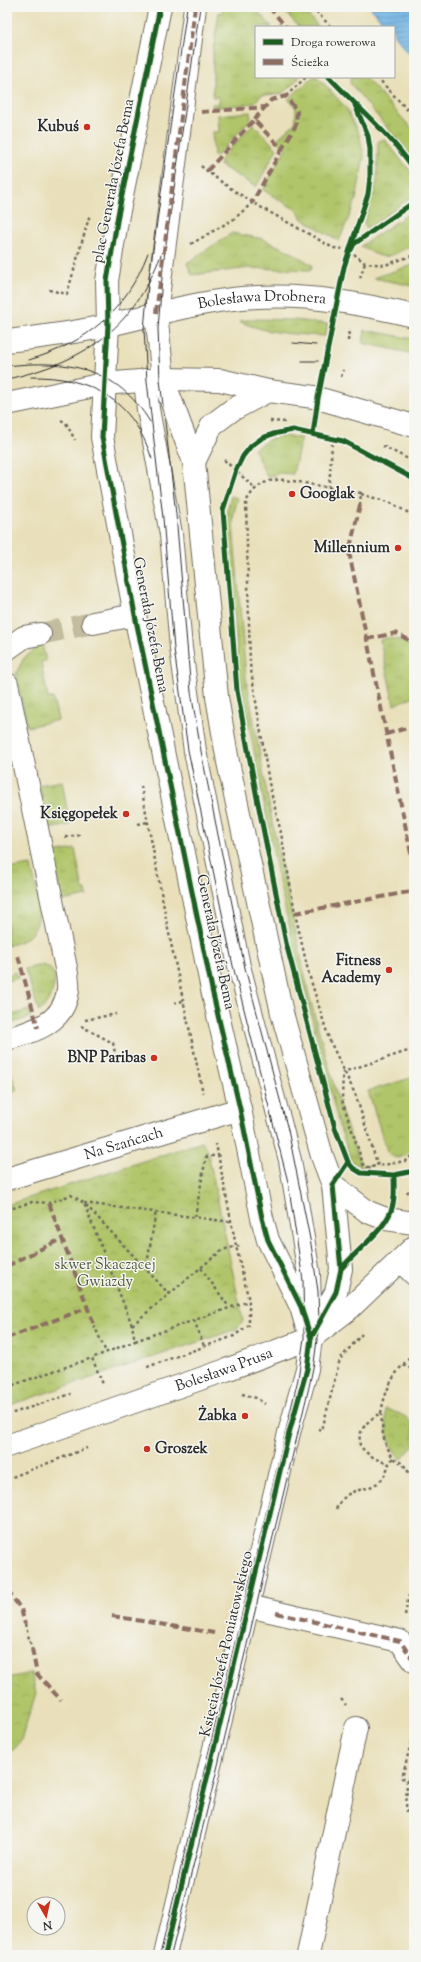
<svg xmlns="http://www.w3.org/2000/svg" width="421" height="1962" font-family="'Sorts Mill Goudy',serif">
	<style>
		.grass { fill: url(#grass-tufts); stroke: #6e784a }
		.park { fill: url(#park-crowns); stroke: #6e784a }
		.water { fill: url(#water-rules); stroke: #4c6e87 }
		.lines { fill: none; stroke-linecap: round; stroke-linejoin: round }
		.minor-tunnel { stroke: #c3bc9e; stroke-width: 22; stroke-dasharray: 22 11; stroke-linecap: butt }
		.minor-casing { stroke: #6e6a5d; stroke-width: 24 }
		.path { stroke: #6e6a5d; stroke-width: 2.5; stroke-dasharray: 3 3; stroke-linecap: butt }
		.minor { stroke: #fff; stroke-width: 22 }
		.tram { stroke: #2b2b2b; stroke-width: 1 }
		.quiet { stroke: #8d6e63; stroke-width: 4; stroke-dasharray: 8 4; stroke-linecap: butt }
		.cycleway-casing { stroke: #f6f6f2; stroke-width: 8 }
		.cycleway { stroke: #1b5e20; stroke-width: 5 }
		.poi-dot { fill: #c8321e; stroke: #f6f6f2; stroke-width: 1.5 }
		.labels { text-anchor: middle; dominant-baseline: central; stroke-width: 3; stroke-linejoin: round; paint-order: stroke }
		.poi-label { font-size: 15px; font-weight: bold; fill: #2b2b2b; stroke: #f6f6f2; text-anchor: end }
		.street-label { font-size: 15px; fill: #2b2b2b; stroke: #f6f6f2 }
		.park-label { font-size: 15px; fill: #53593e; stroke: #f6f6f2 }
	</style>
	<defs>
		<pattern id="grass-tufts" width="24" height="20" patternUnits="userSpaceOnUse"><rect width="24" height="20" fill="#b0c569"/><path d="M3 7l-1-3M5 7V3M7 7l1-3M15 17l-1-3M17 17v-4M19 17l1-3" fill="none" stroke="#98a95b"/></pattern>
		<pattern id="park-crowns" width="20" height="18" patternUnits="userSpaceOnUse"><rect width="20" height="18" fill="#b0c569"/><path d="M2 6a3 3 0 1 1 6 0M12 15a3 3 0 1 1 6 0" fill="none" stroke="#98a95b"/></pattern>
		<pattern id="water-rules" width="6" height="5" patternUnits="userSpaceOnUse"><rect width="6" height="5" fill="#6db2e3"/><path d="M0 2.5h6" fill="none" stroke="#5a91b8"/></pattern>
	</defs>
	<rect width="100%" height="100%" fill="#f6f6f2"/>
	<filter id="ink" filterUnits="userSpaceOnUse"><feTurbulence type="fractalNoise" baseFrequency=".025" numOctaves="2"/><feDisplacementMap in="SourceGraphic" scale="8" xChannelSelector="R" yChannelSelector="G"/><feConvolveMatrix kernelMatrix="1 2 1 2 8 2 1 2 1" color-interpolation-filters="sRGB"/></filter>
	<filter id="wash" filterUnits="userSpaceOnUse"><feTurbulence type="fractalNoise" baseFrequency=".012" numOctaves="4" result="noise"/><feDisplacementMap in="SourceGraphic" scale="16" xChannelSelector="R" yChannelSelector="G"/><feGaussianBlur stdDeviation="0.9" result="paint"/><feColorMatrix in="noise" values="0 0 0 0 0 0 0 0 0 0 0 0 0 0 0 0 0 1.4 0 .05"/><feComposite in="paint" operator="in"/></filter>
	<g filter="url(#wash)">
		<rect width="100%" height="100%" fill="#e9e0bb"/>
		<path class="grass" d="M 223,7 L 254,7 L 272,27 L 256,27 L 256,77 L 300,77 L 282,94 L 262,95 L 254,103 L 213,108 L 212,104 L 219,104 L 219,97 L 213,97 L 213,50 L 219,12 L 222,13 Z
			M 281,7 L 301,7 L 319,27 L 299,27 Z
			M 313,77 L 318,77 L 346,108 L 359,134 L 364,156 L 356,200 L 339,241 L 301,218 L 298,211 L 263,190 L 286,148 L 276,140 L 295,123 L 296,108 L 288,99 Z
			M 351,77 L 365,77 L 414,131 L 414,160 L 350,83 Z
			M 250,112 L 251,119 L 217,156 L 214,156 L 212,132 L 219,132 L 218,115 Z
			M 253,124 L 277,149 L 256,187 L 220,165 L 220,160 Z
			M 380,140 L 385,140 L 411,172 L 414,178 L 414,195 L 367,229 L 364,223 L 377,182 L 378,142 Z
			M 414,210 L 414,244 C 388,257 387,263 361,246 Z
			M 232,233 L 263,239 L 291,252 L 312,265 L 311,270 L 250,268 L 192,275 L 187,263 Z
			M 414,264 L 414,286 L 373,278 L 413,265 Z
			M 257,319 L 293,320 L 328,324 L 325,336 C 296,334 266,334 239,321 Z
			M 365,330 L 414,339 L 414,354 L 363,343 Z
			M 281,436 L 301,438 L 293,474 L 280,473 L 267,477 L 254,449 L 268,440 Z
			M 231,496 L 238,498 L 234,512 L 233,525 L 246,678 L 272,821 L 309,995 L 341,1111 L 363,1170 L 351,1160 L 339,1125 L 300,972 L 280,887 L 238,666 L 228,521 L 228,509 Z
			M 386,638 L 400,640 L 414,647 L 414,696 L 394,705 L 380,640 Z
			M 42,644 L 46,661 L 41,662 L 48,698 L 53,698 L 58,720 L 27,727 L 16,673 L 24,658 Z
			M 414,746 L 414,797 C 409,781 409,763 414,746 Z
			M 62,781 L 70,825 L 48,829 L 39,785 Z
			M 75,849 L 83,890 L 86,890 L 87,896 L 62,901 L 53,853 Z
			M 31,865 C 35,887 49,924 25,939 C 20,942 13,944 7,946 L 7,869 Z
			M 41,965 C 66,969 51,1001 39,1012 L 25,969 Z
			M 16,972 L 18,978 L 7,981 L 7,975 Z
			M 7,1000 L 12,1015 L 29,1010 L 31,1017 L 7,1025 Z
			M 7,1063 L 17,1090 L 7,1093 Z
			M 414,1077 L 414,1147 C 405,1156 397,1164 387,1151 L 368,1091 Z"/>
		<path class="park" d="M 202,1142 L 207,1148 L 243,1321 L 237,1329 L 7,1406 L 7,1205 Z
			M 386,1409 C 411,1417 414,1419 414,1445 L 402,1459 C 386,1448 386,1426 386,1409 Z
			M 31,1673 L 36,1693 L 22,1737 L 20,1743 L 7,1756 L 7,1678 Z"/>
		<path class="water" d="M 370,7 L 414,7 L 414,59 L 394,35 L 394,27 L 387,27 Z"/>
	</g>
	<g filter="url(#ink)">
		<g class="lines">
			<path class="minor-tunnel" d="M 40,634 L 93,623"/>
			<defs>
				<g id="minor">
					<path d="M 160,7 L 118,215 L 107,281 L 108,325 L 102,437 L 135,615 L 213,994 L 240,1109 L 262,1218 L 268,1240 L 301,1307 L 306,1324"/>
					<path d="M 195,7 L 156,313 L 163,379 L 194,462 L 217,697 L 228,762 L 282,1013 L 322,1156 L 333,1185 L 341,1269 L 336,1292 L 312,1335"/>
					<path id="s1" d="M 7,341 C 41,337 76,333 109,325 C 158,314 207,299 258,297 C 310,294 363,304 414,316"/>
					<path d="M 145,380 L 148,409 L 171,534 L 181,648 L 195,751 L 239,966 L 290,1160 L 309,1274 L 311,1338 L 307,1369 L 289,1433 L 165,1955"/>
					<path d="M 7,404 L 104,384 L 163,379 L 220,380 L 268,391 L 314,397 L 414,426"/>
					<path d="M 194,462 L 212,425 L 232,410 L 268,391"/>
					<path d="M 93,623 L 135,615"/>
					<path d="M 7,649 L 24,637 L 40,634"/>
					<path d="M 7,684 L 66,968 C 67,975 69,983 68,990 C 64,1023 35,1031 7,1039"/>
					<path id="s2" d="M 7,1179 L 240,1109"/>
					<path d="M 333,1185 L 368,1212 L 386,1219 L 414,1223"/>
					<path d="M 401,1261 L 414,1274"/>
					<path id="s3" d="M 7,1446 L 226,1370 L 311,1338 L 350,1308 L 414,1247"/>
					<path d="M 248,1606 L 400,1641 L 414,1661"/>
					<path d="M 308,1955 L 356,1728"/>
				</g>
			</defs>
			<use href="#minor" class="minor-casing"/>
			<path class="path" d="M 312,7 L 331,27
				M 377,77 L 414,117
				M 286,96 L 306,77
				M 201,166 C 241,200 288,221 333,248 L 345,249
				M 191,244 L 234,219 L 252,203
				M 354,254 L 365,263 L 385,265 L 414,255
				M 360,278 L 365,263
				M 49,290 L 67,294 L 90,214
				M 348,341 L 349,329
				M 341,377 L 343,370
				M 61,420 L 66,423 L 75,440
				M 270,421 L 285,422
				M 383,446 L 414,462
				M 224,460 L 255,488
				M 329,488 L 332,444
				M 361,494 L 391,503 L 414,516
				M 360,505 L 361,493 C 346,491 330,488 315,485 C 287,480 262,471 246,502 L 250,664 L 269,783 L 281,833 L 295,913 L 308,971 L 329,1039 L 356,1096 L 378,1166 L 405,1161 L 414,1154
				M 141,786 L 168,929 L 203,1093
				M 138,824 L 148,822
				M 65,837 L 80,835
				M 174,1003 L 183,1001
				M 85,1020 L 116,1014
				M 81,1026 L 113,1043 L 116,1058
				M 369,1167 L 364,1167 L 342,1100 L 343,1072 L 414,1049
				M 370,1170 L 369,1167 L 378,1166
				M 407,1193 L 414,1185
				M 84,1203 L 231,1222
				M 86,1205 L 169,1294
				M 7,1210 L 32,1202 L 49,1203 L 71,1195 L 84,1203 L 132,1325 L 135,1341 L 92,1358 L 103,1384
				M 195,1217 L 206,1157 L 218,1155
				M 201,1268 L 229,1307
				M 146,1270 L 156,1211
				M 194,1320 L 204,1346
				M 94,1325 L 106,1352
				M 132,1325 L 222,1250 L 242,1245
				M 135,1341 L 249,1301
				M 403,1365 L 414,1370
				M 147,1367 L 234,1336 L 249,1325 L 249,1301 L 236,1246 L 216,1144
				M 7,1387 L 92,1358
				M 242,1394 L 256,1398 L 265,1404
				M 381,1413 C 385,1390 395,1368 414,1355
				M 7,1415 L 71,1394
				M 318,1429 L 322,1430 L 340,1359 L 362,1334
				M 393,1458 L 389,1464 C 379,1461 366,1455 360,1445 C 357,1430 369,1419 381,1413 L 383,1435 L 386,1445 L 393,1458 L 403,1464 L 414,1480
				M 7,1479 L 87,1448
				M 336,1509 C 350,1483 363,1495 380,1481 C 385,1477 387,1469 389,1464
				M 405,1615 L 409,1595
				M 25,1624 L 32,1649
				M 341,1699 L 346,1705
				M 414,1731 L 402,1778 L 414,1780
				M 407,1780 L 406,1813 L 414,1813"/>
			<use href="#minor" class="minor"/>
			<path class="tram" d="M 293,343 L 316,345
				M 29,360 C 87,343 126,311 148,253
				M 302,361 L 318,361
				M 7,366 C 67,359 117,367 150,422
				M 31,377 C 91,376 133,400 152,459
				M 7,379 C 84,362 132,330 161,255
				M 160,1955 L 288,1421 L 298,1379 L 304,1338 L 303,1281 L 288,1182 L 233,966 L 188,750 L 174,649 L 163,518 L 147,381 L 144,329 L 148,286 L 187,7
				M 171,1955 L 213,1786 L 309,1387 L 314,1363 L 319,1324 L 318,1291 L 311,1244 L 288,1130 L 245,968 L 201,751 L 191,692 L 176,514 L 160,380 L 158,329 L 163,265 L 200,7"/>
			<path class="quiet" d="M 269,7 L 286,27
				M 201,112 L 265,107
				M 254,120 L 271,100 L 286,96 L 297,111 L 296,125 L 282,149
				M 207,171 L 254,120 L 282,149 L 252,203
				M 156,313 L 195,7
				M 360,505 L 349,552 L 414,868
				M 367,639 L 396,633 L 414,643
				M 386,734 L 414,726
				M 295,913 L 414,891
				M 18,956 L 38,1028
				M 49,1203 L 94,1325
				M 7,1266 L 63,1238
				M 7,1338 L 87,1308
				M 7,1590 L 21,1609 L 25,1624
				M 276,1613 L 400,1641 L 414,1661
				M 112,1616 L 214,1633
				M 32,1649 L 37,1674 L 61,1700"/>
			<defs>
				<path id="cycleway" d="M 160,7 L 118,215 L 107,281 L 108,325 L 102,437 L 135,615 L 213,994 L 240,1109 L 262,1218 L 268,1240 L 301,1307 L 311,1338
					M 329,77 C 358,108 390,134 414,169
					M 351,250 L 354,244 L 414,202
					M 313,434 L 318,398 L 344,267 L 368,194 L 370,177 L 370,149 L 368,136 L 355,105
					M 414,479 L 343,441 L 293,430 L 273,434 L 262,438 L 251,446 L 243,456 L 236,470 L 223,510 L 237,691 L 257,798 L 286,943 L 335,1128 L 348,1162 L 353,1168 L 361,1173 L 394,1175 L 414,1171
					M 341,1269 C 356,1250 389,1228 393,1204 C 395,1195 394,1184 394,1175
					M 165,1955 L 289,1433 L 307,1369 L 311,1338 L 336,1292 L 341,1269 L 333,1185 L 348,1162"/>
			</defs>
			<use href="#cycleway" class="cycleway-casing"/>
			<use href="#cycleway" class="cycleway"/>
		</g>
	</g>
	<g class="poi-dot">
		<circle cx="87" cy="127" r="4"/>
		<circle cx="292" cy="494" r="4"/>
		<circle cx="398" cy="548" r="4"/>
		<circle cx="126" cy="814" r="4"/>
		<circle cx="389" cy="970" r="4"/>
		<circle cx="154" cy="1058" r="4"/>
		<circle cx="245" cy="1416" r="4"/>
		<circle cx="147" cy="1449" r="4"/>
	</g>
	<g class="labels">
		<g class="poi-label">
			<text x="79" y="127">Kubuś</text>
			<text x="300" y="494" text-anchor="start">Googlak</text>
			<text x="390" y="548">Millennium</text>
			<text x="118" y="814">Księgopełek</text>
			<text x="381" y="961">Fitness<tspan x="381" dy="17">Academy</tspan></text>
			<text x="146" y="1058">BNP Paribas</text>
			<text x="237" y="1416">Żabka</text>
			<text x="155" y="1449" text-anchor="start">Groszek</text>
		</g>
		<g class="street-label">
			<text transform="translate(114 181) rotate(-79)">plac Generała Józefa Bema</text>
			<text stroke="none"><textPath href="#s1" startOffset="259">Bolesława Drobnera</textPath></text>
			<text transform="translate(150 625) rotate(79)">Generała Józefa Bema</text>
			<text transform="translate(215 942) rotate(78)">Generała Józefa Bema</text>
			<text stroke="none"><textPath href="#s2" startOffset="122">Na Szańcach</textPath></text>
			<text stroke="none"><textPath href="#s3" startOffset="230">Bolesława Prusa</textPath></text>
			<text transform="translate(227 1644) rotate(-77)">Księcia Józefa Poniatowskiego</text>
		</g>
		<g class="park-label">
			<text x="105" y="1265">skwer Skaczącej<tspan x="105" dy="17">Gwiazdy</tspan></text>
		</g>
	</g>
	<rect width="421" height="1962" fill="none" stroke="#f6f6f2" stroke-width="24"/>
	<rect x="255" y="26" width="140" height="52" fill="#f6f6f2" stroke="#a5a5a2"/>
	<rect x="263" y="39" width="20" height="6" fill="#1b5e20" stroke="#a5a5a2"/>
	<text x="291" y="46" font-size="12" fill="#2b2b2b">Droga rowerowa</text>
	<rect x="263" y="59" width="20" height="6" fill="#8d6e63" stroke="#a5a5a2"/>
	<text x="291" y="66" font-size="12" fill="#2b2b2b">Ścieżka</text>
	<g transform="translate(46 1916) rotate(171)"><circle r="19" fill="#f6f6f2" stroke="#a5a5a2"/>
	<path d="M0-3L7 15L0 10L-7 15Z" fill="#c8321e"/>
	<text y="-6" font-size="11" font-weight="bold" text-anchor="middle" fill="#2b2b2b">N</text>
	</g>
</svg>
